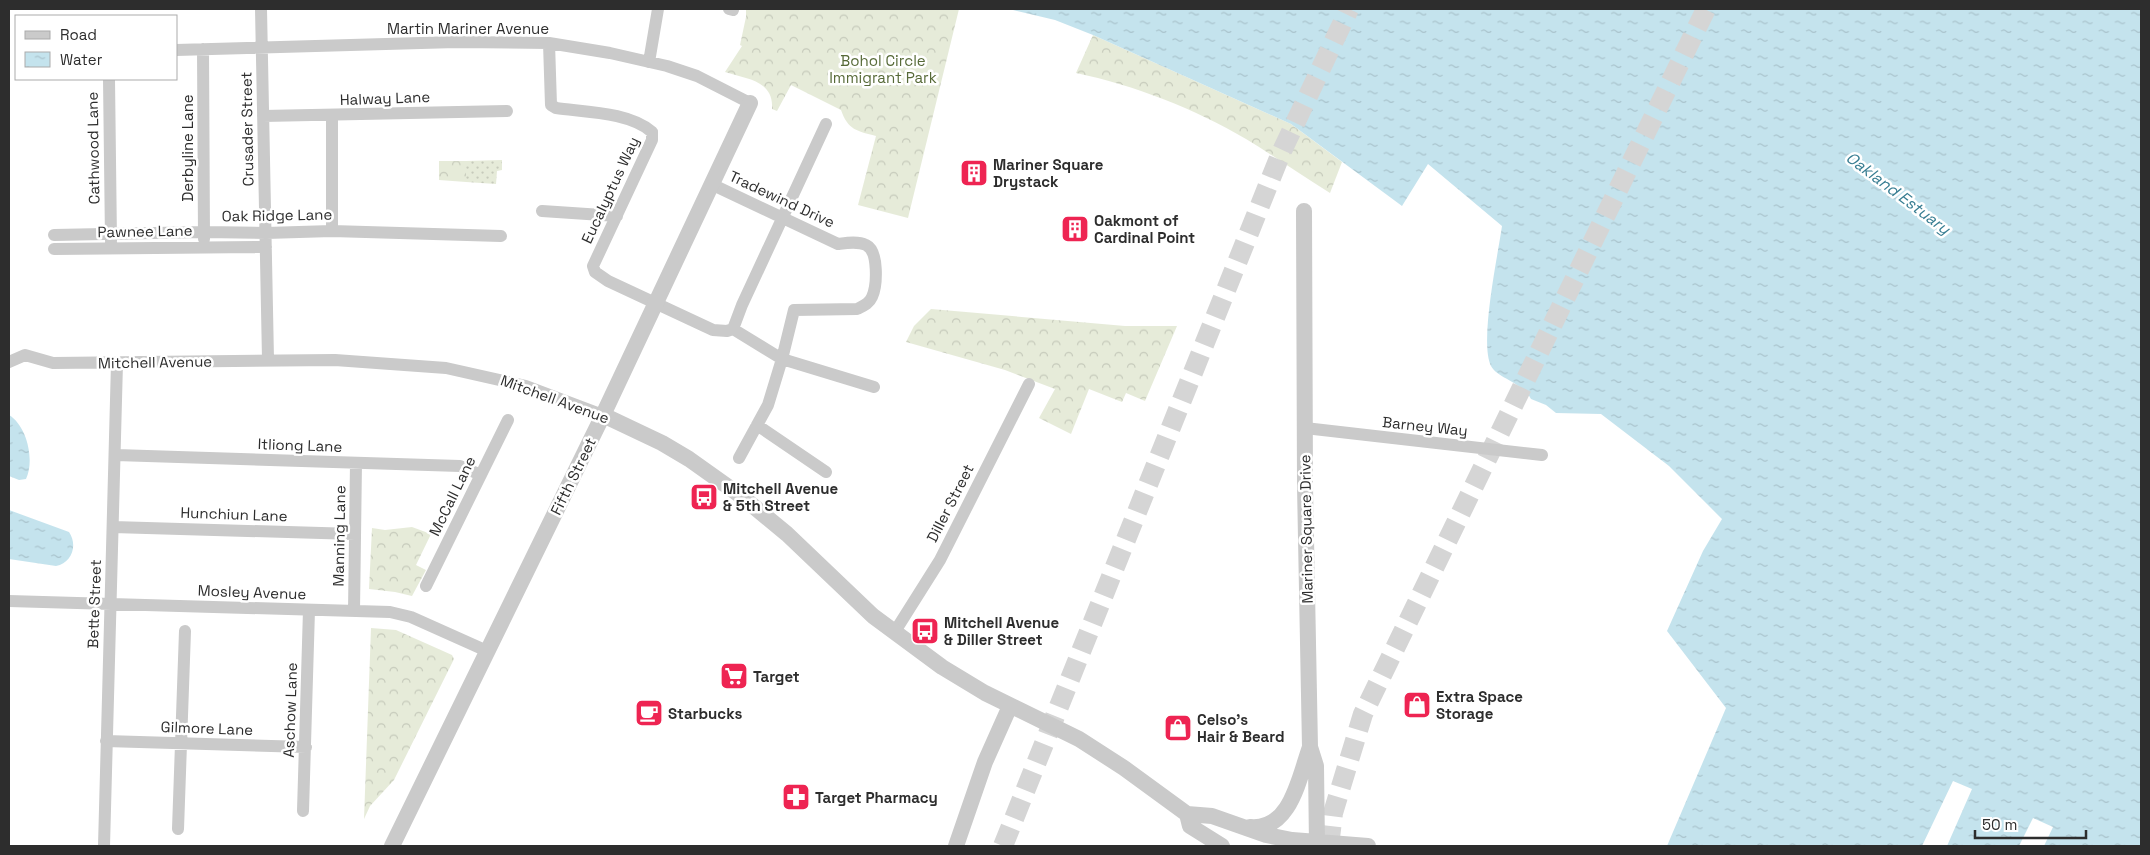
<svg xmlns="http://www.w3.org/2000/svg" width="2150" height="855" font-family="'Space Grotesk',sans-serif">
	<style>
		.grass { fill: url(#grass-dots) }
		.forest { fill: url(#forest-crowns) }
		.water { fill: url(#water-ripples) }
		.lines { fill: none; stroke-linecap: round; stroke-linejoin: round }
		.primary-tunnel { stroke: #d5d5d5; stroke-width: 20; stroke-dasharray: 20 10; stroke-linecap: butt }
		.minor { stroke: #cacaca; stroke-width: 12 }
		.tertiary { stroke: #cacaca; stroke-width: 16 }
		.labels { text-anchor: middle; dominant-baseline: central; stroke-width: 5; stroke-linejoin: round; paint-order: stroke }
		.street-label { font-size: 15px; fill: #2d2d2d; stroke: #fff }
		.park-label { font-size: 15px; fill: #576a38; stroke: #fff }
		.poi-label { font-size: 15px; font-weight: bold; fill: #2d2d2d; stroke: #fff; text-anchor: start }
		.water-label { font-size: 16px; font-style: italic; fill: #377d92; stroke: #fff }
	</style>
	<defs>
		<pattern id="grass-dots" width="8" height="8" patternUnits="userSpaceOnUse" patternTransform="scale(1.25)"><rect width="8" height="8" fill="#e6ebd9"/><path d="M2 2h.1M6 6h.1" fill="none" stroke="#c6cabb" stroke-width="1.8" stroke-linecap="round"/></pattern>
		<pattern id="forest-crowns" width="20" height="18" patternUnits="userSpaceOnUse" patternTransform="scale(1.25)"><rect width="20" height="18" fill="#e6ebd9"/><path d="M2 6a3 3 0 1 1 6 0M12 15a3 3 0 1 1 6 0" fill="none" stroke="#c6cabb"/></pattern>
		<pattern id="water-ripples" width="26" height="14" patternUnits="userSpaceOnUse" patternTransform="scale(1.25)"><rect width="26" height="14" fill="#c4e3ed"/><path d="M2 4q2-2 4 0t4 0M15 11q2-2 4 0t4 0" fill="none" stroke="#a9c3cc"/></pattern>
	</defs>
	<rect width="100%" height="100%" fill="#fff"/>
	<path class="grass" d="M 502,160 L 502,170 L 497,171 L 496,184 L 466,182 L 466,161 Z"/>
	<path class="forest" d="M 746,9 L 959,9 L 908,218 L 858,205 L 876,136 C 857,131 848,130 841,110 L 791,85 L 777,111 L 772,109 C 774,80 746,79 725,72 L 742,46 L 740,45 L 746,17 Z
		M 1093,35 L 1291,124 L 1342,162 L 1330,193 C 1301,175 1274,156 1246,139 C 1195,109 1134,85 1076,73 Z
		M 439,161 L 466,161 L 466,182 L 439,180 Z
		M 931,309 L 1125,326 L 1177,326 L 1145,401 L 1126,393 L 1122,402 L 1089,389 L 1071,434 L 1039,418 L 1055,389 L 1005,370 L 906,342 L 914,326 Z
		M 412,527 L 431,534 L 416,565 L 426,570 L 412,596 L 395,592 L 369,589 L 372,528 L 385,530 Z
		M 371,628 L 396,630 L 452,655 L 454,659 L 394,780 L 370,806 L 364,819 Z"/>
	<path class="water" d="M 1009,9 L 2141,9 L 2141,846 L 2044,846 L 2053,827 L 2033,818 L 2019,846 L 1947,846 L 1972,789 L 1953,781 L 1922,846 L 1667,846 L 1726,708 L 1667,631 L 1703,551 L 1722,519 L 1669,466 L 1601,414 L 1556,413 L 1546,405 L 1531,399 C 1522,382 1497,378 1491,366 C 1479,342 1498,255 1502,226 L 1428,164 L 1402,206 L 1291,124 L 1093,35 L 1055,20 Z
		M 9,415 C 27,426 35,460 26,479 L 19,480 L 9,476 Z
		M 9,510 L 69,532 C 78,545 72,563 56,566 L 9,559 Z"/>
	<g class="lines">
		<path class="primary-tunnel" d="M 1003,846 L 1281,153 L 1349,9
			M 1329,846 L 1333,813 L 1363,714 L 1706,9"/>
		<path class="minor" d="M 261,9 L 268,359
			M 729,9 L 733,10
			M 549,43 L 551,105 L 556,108 C 584,112 630,112 652,132 L 652,140 L 593,266 L 595,272 L 608,281 L 713,330 L 727,331 L 733,329 L 782,359 L 794,310 L 857,309 C 863,306 869,304 872,297 C 877,286 879,251 866,245 C 858,241 846,243 838,244 L 711,184
			M 203,49 L 204,239
			M 176,50 L 456,42 L 549,43 L 610,53 L 667,66 L 697,76 L 750,103
			M 649,62 L 658,9
			M 109,79 L 111,241
			M 263,116 L 507,111
			M 332,116 L 332,231
			M 542,211 L 617,216
			M 54,235 L 204,232 L 266,233 L 332,231 L 501,236
			M 54,249 L 266,247
			M 733,329 L 742,305 L 826,124
			M 9,362 L 25,355 L 53,363 L 335,360 L 446,368 L 526,386 L 603,415
			M 757,425 L 826,472
			M 1305,428 L 1542,455
			M 116,455 L 460,466 L 481,475
			M 739,458 L 768,405 L 782,359 L 874,387
			M 113,527 L 355,534
			M 426,586 L 508,420
			M 9,601 L 390,612 L 411,617 L 487,651
			M 354,611 L 356,463
			M 894,633 L 940,560 L 1029,384
			M 106,741 L 306,747
			M 303,811 L 309,610
			M 178,829 L 185,631
			M 104,846 L 117,363"/>
		<path class="tertiary" d="M 1304,211 L 1305,486 L 1310,747 L 1316,766 L 1317,846
			M 603,415 L 662,443 L 689,459 L 741,496 L 787,534 L 873,616 L 942,667 L 985,693 L 1079,739 L 1124,768 L 1187,814 L 1212,816 L 1266,835 L 1292,840 L 1368,846
			M 1187,814 L 1190,826 L 1222,846
			M 1250,827 C 1291,831 1299,777 1310,747
			M 392,846 L 603,415 L 750,103
			M 956,846 L 985,762 L 1010,706"/>
	</g>
	<defs>
		<symbol id="building-square" viewBox="-11 -11 22 22"><rect x="-9" y="-9" width="18" height="18" rx="4" fill="#ee2452" stroke="#fff"/><path d="M-4-6H4V6H1V3H-1V6H-4ZM-2.5-4.3h1.7v1.8h-1.7ZM.8-4.3h1.7v1.8H.8ZM-2.5-1h1.7V.8h-1.7ZM.8-1h1.7V.8H.8Z" fill="#fff"/></symbol>
		<symbol id="bus-square" viewBox="-11 -11 22 22"><rect x="-9" y="-9" width="18" height="18" rx="4" fill="#ee2452" stroke="#fff"/><path d="M-5-6H5V4H4V6H2V4H-2V6H-4V4H-5ZM-3.5-4V0h7V-4ZM-3.5 1.2v1.5H-2V1.2ZM2 1.2v1.5H3.5V1.2Z" fill="#fff"/></symbol>
		<symbol id="supermarket-square" viewBox="-11 -11 22 22"><rect x="-9" y="-9" width="18" height="18" rx="4" fill="#ee2452" stroke="#fff"/><path d="M-6-5.5h2.5l.6 2H6L4.5 2H-2.5L-4.4-4H-6ZM-1.5 3.2a1.3 1.3 0 1 0 .1 0ZM3 3.2a1.3 1.3 0 1 0 .1 0Z" fill="#fff"/></symbol>
		<symbol id="shop-square" viewBox="-11 -11 22 22"><rect x="-9" y="-9" width="18" height="18" rx="4" fill="#ee2452" stroke="#fff"/><path d="M-5-2.5h2.3a2.7 3.5 0 0 1 5.4 0H5L5.5 6h-11ZM-1.5-2.5h3a1.5 2.3 0 0 0-3 0Z" fill="#fff"/></symbol>
		<symbol id="cafe-square" viewBox="-11 -11 22 22"><rect x="-9" y="-9" width="18" height="18" rx="4" fill="#ee2452" stroke="#fff"/><path d="M-5.5-4.5H6V0H3Q3 3.5 0 3.5H-2.5Q-5.5 3.5-5.5 0ZM3-3.2v2h1.7v-2ZM-6 4.5H4V6H-6Z" fill="#fff"/></symbol>
		<symbol id="pharmacy-square" viewBox="-11 -11 22 22"><rect x="-9" y="-9" width="18" height="18" rx="4" fill="#ee2452" stroke="#fff"/><path d="M-2-6h4v4h4v4h-4v4h-4v-4h-4v-4h4Z" fill="#fff"/></symbol>
	</defs>
	<g fill-rule="evenodd">
		<use href="#building-square" x="958" y="157" width="32" height="32"/>
		<use href="#building-square" x="1059" y="213" width="32" height="32"/>
		<use href="#bus-square" x="688" y="481" width="32" height="32"/>
		<use href="#bus-square" x="909" y="615" width="32" height="32"/>
		<use href="#supermarket-square" x="718" y="660" width="32" height="32"/>
		<use href="#shop-square" x="1401" y="689" width="32" height="32"/>
		<use href="#cafe-square" x="633" y="697" width="32" height="32"/>
		<use href="#shop-square" x="1162" y="712" width="32" height="32"/>
		<use href="#pharmacy-square" x="780" y="781" width="32" height="32"/>
	</g>
	<g class="labels">
		<g class="street-label">
			<text x="468" y="28">Martin Mariner Avenue</text>
			<text transform="translate(385 98) rotate(-2)">Halway Lane</text>
			<text transform="translate(247 129) rotate(-91)">Crusader Street</text>
			<text transform="translate(93 148) rotate(-91)">Cathwood Lane</text>
			<text transform="translate(187 148) rotate(-90)">Derbyline Lane</text>
			<text transform="translate(610 190) rotate(-65)">Eucalyptus Way</text>
			<text transform="translate(782 199) rotate(25)">Tradewind Drive</text>
			<text transform="translate(277 215) rotate(-1)">Oak Ridge Lane</text>
			<text transform="translate(145 231) rotate(-1)">Pawnee Lane</text>
			<text transform="translate(155 362) rotate(-1)">Mitchell Avenue</text>
			<text transform="translate(555 399) rotate(20)">Mitchell Avenue</text>
			<text transform="translate(1425 426) rotate(6)">Barney Way</text>
			<text transform="translate(300 445) rotate(2)">Itliong Lane</text>
			<text transform="translate(573 476) rotate(-64)">Fifth Street</text>
			<text transform="translate(452 496) rotate(-64)">McCall Lane</text>
			<text transform="translate(950 503) rotate(-63)">Diller Street</text>
			<text transform="translate(234 514) rotate(2)">Hunchiun Lane</text>
			<text transform="translate(1306 529) rotate(-91)">Mariner Square Drive</text>
			<text transform="translate(339 536) rotate(-89)">Manning Lane</text>
			<text transform="translate(252 592) rotate(2)">Mosley Avenue</text>
			<text transform="translate(94 604) rotate(-88)">Bette Street</text>
			<text transform="translate(290 710) rotate(-88)">Aschow Lane</text>
			<text transform="translate(207 728) rotate(2)">Gilmore Lane</text>
		</g>
		<g class="park-label">
			<text x="883" y="60">Bohol Circle<tspan x="883" dy="17">Immigrant Park</tspan></text>
		</g>
		<g class="poi-label">
			<text x="993" y="164">Mariner Square<tspan x="993" dy="17">Drystack</tspan></text>
			<text x="1094" y="220">Oakmont of<tspan x="1094" dy="17">Cardinal Point</tspan></text>
			<text x="723" y="488">Mitchell Avenue<tspan x="723" dy="17">&amp; 5th Street</tspan></text>
			<text x="944" y="622">Mitchell Avenue<tspan x="944" dy="17">&amp; Diller Street</tspan></text>
			<text x="753" y="676">Target</text>
			<text x="1436" y="696">Extra Space<tspan x="1436" dy="17">Storage</tspan></text>
			<text x="668" y="713">Starbucks</text>
			<text x="1197" y="719">Celso's<tspan x="1197" dy="17">Hair &amp; Beard</tspan></text>
			<text x="815" y="797">Target Pharmacy</text>
		</g>
		<g class="water-label">
			<text transform="translate(1898 193) rotate(37)">Oakland Estuary</text>
		</g>
	</g>
	<rect width="2150" height="855" fill="none" stroke="#2d2d2d" stroke-width="20"/>
	<rect x="15" y="15" width="162" height="65" fill="#ffffff" stroke="#ababab"/>
	<rect x="25" y="31" width="25" height="8" fill="#cacaca" stroke="#ababab"/>
	<text x="60" y="40" font-size="15" fill="#2d2d2d">Road</text>
	<rect x="25" y="52" width="25" height="15" fill="url(#water-ripples)" stroke="#ababab"/>
	<text x="60" y="65" font-size="15" fill="#2d2d2d">Water</text>
	<path d="M1975 830v8h111v-8" fill="none" stroke="#2d2d2d" stroke-width="2.5"/>
	<text x="1982" y="830" font-size="15" fill="#2d2d2d" stroke="#ffffff" stroke-width="4" paint-order="stroke">50 m</text>
</svg>
